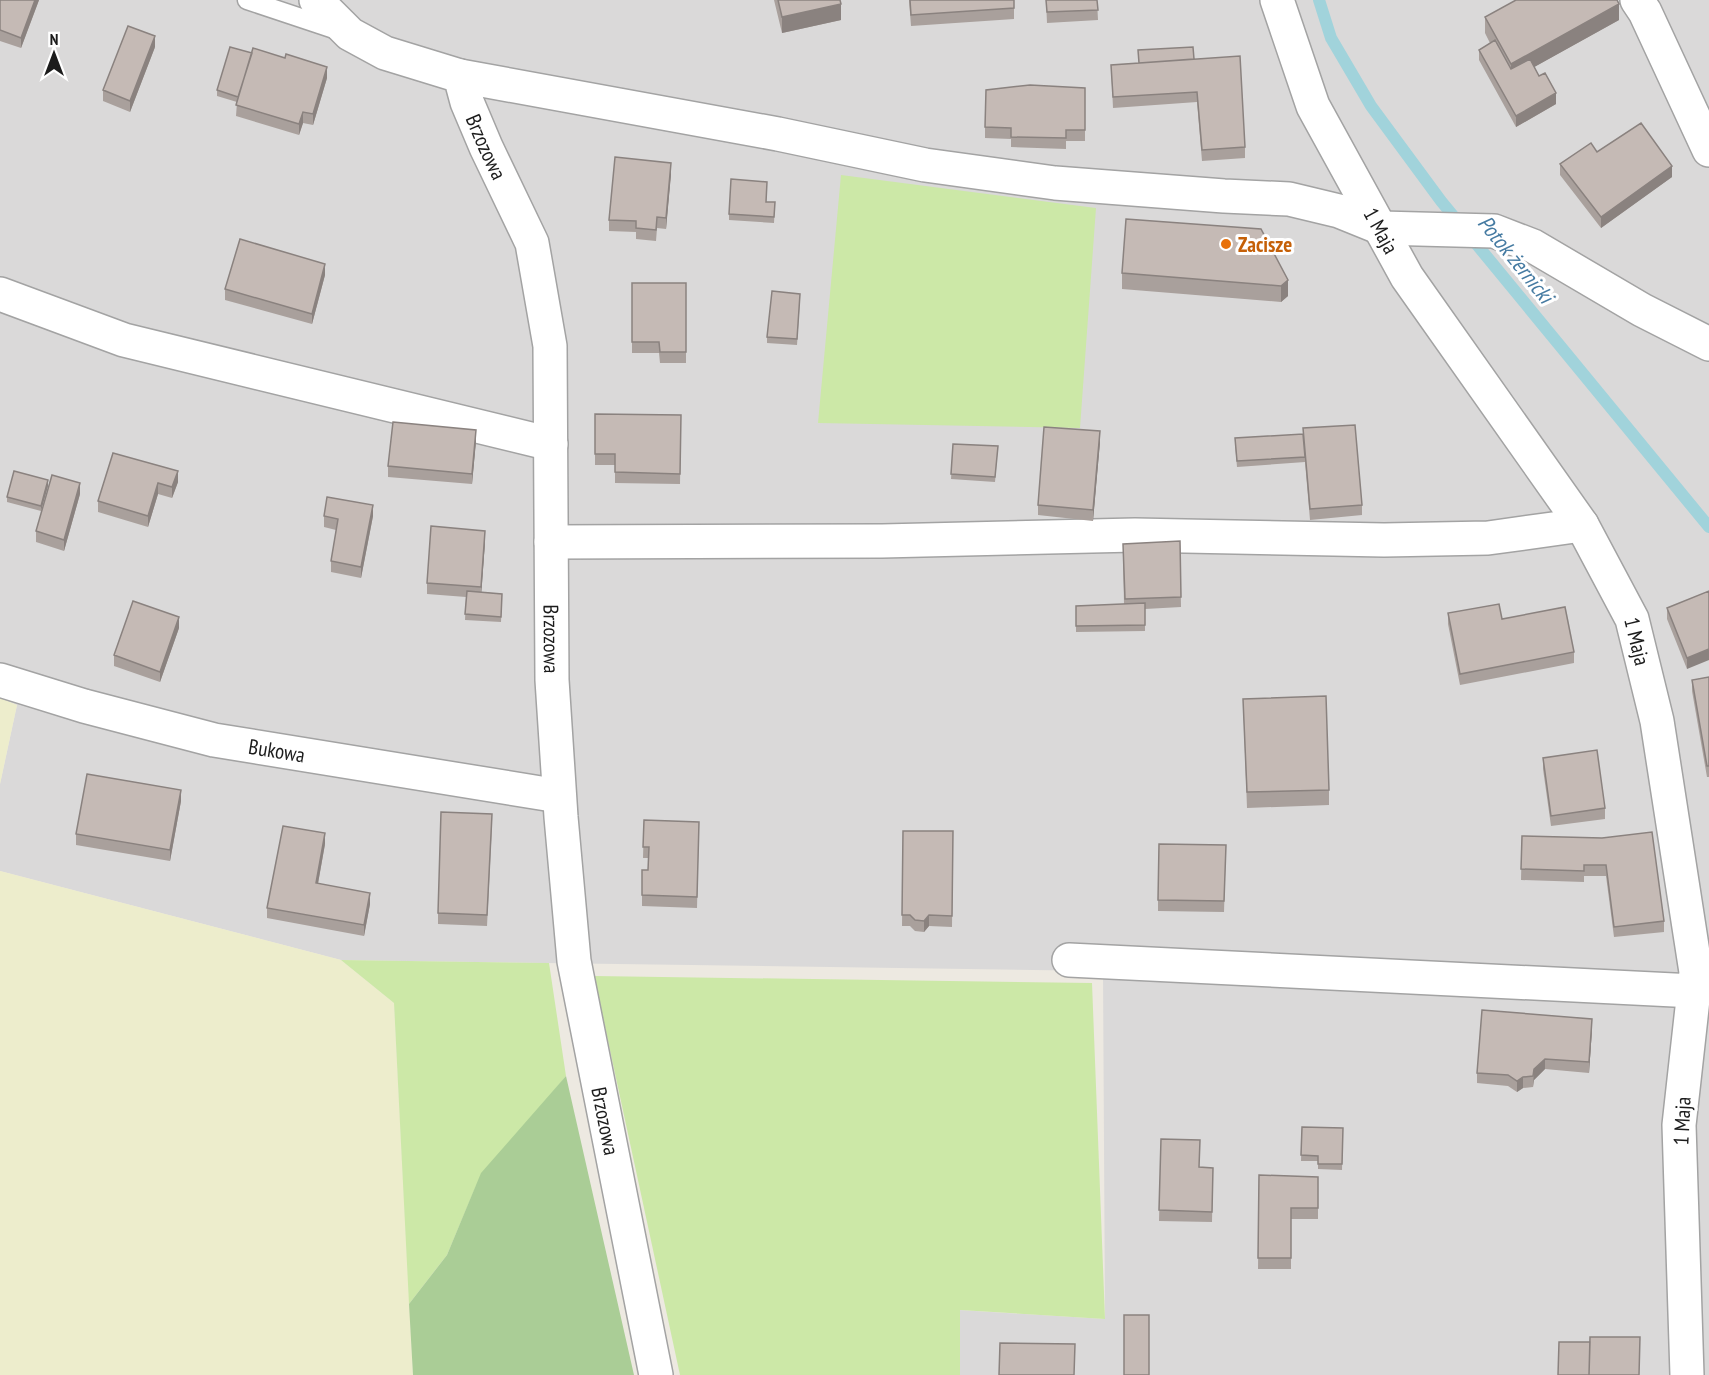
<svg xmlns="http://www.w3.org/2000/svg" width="1709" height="1375" font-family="'PT Sans Narrow',sans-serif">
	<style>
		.residential { fill: #dad9d9 }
		.farmland { fill: #ededcc }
		.grass { fill: #cce8a7 }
		.forest { fill: #aacd96 }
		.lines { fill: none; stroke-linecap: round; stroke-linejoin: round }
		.stream { stroke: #a1d3db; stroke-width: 12 }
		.lane-casing { stroke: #a3a3a3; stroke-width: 21 }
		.street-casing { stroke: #a3a3a3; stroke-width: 36 }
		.lane { stroke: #fff; stroke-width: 18 }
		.street { stroke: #fff; stroke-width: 33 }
		.wall { fill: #a9a09c }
		.shaded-wall { fill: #8a827f }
		.building { fill: #c5bab5; stroke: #8a827f; stroke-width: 1.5 }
		.food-dot { fill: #e8710a; stroke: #fff; stroke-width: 2 }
		.labels { text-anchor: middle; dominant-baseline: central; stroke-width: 6; stroke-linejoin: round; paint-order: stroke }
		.street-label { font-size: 21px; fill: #1c1c1c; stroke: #fff }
		.food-label { font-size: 21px; font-weight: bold; fill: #c56008; stroke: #fff; text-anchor: start }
		.water-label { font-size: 22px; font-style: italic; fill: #467ba2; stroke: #fff }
	</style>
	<rect width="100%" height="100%" fill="#ede9e1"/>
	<path class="residential" d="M 0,0 L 1709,0 L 1709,1375 L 960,1375 L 959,1310 L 1105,1319 L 1103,971 L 341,960 L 0,871 L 0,784 L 17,705 L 0,698 Z"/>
	<path class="farmland" d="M 0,698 L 17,705 L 0,784 Z
		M 0,871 L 341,960 L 394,1003 L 413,1375 L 0,1375 Z"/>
	<path class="grass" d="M 841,175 L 1096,208 L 1080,428 L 818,423 Z
		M 341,960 L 549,963 L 566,1076 L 476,1186 L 447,1255 L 409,1304 L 394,1003 Z
		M 594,976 L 1092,983 L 1105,1319 L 960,1310 L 960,1375 L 680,1375 Z"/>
	<path class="forest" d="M 566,1076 L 634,1375 L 413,1375 L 409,1304 L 447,1255 L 481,1173 Z"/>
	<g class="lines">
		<path class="stream" d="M 1319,0 L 1331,38 L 1371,106 L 1441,201 L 1709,527"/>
		<defs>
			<path id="lane" d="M 247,0 L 337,30"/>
			<g id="street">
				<path id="s1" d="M 316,0 L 350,34 L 385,53 L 460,76 L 467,102 L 486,147 L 532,243 L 550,346 L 552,680 L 561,817 L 574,961 L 656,1375"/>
				<path id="s2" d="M 1277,0 L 1313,106 L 1407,277 L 1582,525 L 1632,619 L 1657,721 L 1696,972 L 1679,1125 L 1687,1375"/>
				<path d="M 1637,0 L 1645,12 L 1709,150"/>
				<path d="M 460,76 L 778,134 L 925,165 L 1055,183 L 1224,196 L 1289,199 L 1339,211 L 1381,228 L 1494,231 L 1533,246 L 1642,310 L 1709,344"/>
				<path d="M 0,294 L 124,340 L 551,444"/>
				<path d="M 551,542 L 882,541 L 1135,535 L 1384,540 L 1488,538 L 1582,525"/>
				<path id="s3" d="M 0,680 L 84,706 L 214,740 L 559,796"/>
				<path d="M 1069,960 L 1694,991"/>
			</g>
		</defs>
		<use href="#lane" class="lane-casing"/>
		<use href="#street" class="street-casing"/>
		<use href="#lane" class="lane"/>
		<use href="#street" class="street"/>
	</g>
	<path class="wall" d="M 0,0 L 39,0 L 21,48 L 0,41 Z
		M 774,0 L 840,0 L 841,20 L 782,33 Z
		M 909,0 L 1014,0 L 1014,19 L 911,26 Z
		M 1046,0 L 1097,0 L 1098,20 L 1047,23 Z
		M 1485,17 L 1619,20 L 1534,67 L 1556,104 L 1516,127 L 1479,60 L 1479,50 L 1490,43 L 1485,33 Z
		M 155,47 L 130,112 L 103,101 L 103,90 Z
		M 1194,59 L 1245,147 L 1245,158 L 1202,161 L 1197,102 L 1113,108 L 1111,65 Z
		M 327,78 L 313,125 L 303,123 L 299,135 L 236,116 L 237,102 L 217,96 L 217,90 Z
		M 1085,88 L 1085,141 L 1066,141 L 1066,149 L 1011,147 L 1011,139 L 985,138 L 985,127 Z
		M 1597,152 L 1672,177 L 1601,228 L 1560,175 L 1560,164 Z
		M 671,174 L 666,229 L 657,228 L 656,241 L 636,239 L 636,232 L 609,231 L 609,220 Z
		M 767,187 L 766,202 L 775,202 L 774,223 L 729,220 L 729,214 Z
		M 1261,229 L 1288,296 L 1281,302 L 1122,289 L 1122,273 Z
		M 325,275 L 312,324 L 225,300 L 225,289 Z
		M 632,283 L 686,283 L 686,363 L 660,363 L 659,353 L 632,353 Z
		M 800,299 L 797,345 L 767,343 L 767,337 Z
		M 595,414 L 681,415 L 680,484 L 615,483 L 615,465 L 595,465 Z
		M 1303,434 L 1362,505 L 1362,515 L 1310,520 L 1305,462 L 1237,467 L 1235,444 Z
		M 476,441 L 472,484 L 388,477 L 388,466 Z
		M 1100,442 L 1093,521 L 1038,515 L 1038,505 Z
		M 953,444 L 998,446 L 995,482 L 951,479 Z
		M 113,453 L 178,482 L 172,498 L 158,494 L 148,527 L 98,512 L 98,501 Z
		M 48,486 L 41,511 L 7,502 L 7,497 Z
		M 80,494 L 64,551 L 36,542 L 36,531 Z
		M 324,516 L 373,516 L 361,578 L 331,572 L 331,561 L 336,530 L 324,527 Z
		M 1180,541 L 1181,607 L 1145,609 L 1145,631 L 1076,632 L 1076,606 L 1124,604 L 1123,555 Z
		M 485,542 L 481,592 L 502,594 L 501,622 L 465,620 L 466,597 L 427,594 L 427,583 Z
		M 1709,591 L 1687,669 L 1667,619 L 1667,608 Z
		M 1448,613 L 1574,652 L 1574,663 L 1460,685 L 1448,624 Z
		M 179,628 L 160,682 L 114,666 L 114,655 Z
		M 1709,677 L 1709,777 L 1707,777 L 1692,691 L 1692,680 Z
		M 1243,699 L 1329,790 L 1329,805 L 1247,808 Z
		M 1543,758 L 1605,808 L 1605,819 L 1551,826 L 1543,769 Z
		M 181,801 L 170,861 L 76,845 L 76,834 Z
		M 644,820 L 699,822 L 697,908 L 642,906 L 642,870 L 648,870 L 648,858 L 643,858 Z
		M 492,825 L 487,926 L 438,924 L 438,913 Z
		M 903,831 L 953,831 L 952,927 L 929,926 L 924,932 L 915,931 L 910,926 L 902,926 Z
		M 1522,836 L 1602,838 L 1664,921 L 1664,932 L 1614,937 L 1606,876 L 1584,876 L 1584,882 L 1521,880 Z
		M 325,844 L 318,884 L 370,904 L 364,936 L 267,918 L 267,908 Z
		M 1226,845 L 1224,912 L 1158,911 L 1158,900 Z
		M 1592,1029 L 1589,1073 L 1545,1069 L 1534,1080 L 1533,1087 L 1523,1088 L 1517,1092 L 1508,1086 L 1477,1083 L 1477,1073 Z
		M 1302,1127 L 1343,1128 L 1342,1170 L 1318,1169 L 1318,1161 L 1301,1161 Z
		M 1161,1139 L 1199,1167 L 1213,1168 L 1212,1222 L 1159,1221 Z
		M 1259,1175 L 1318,1177 L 1318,1219 L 1291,1219 L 1291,1269 L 1258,1269 Z"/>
	<path class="shaded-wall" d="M 35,0 L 39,0 L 21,48 L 21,38 Z
		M 841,4 L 841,20 L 782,33 L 782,17 Z
		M 1619,4 L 1619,20 L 1511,80 L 1511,64 Z
		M 155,36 L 155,47 L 130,112 L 130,101 Z
		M 327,67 L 327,78 L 313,125 L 313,114 Z
		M 1556,93 L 1556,104 L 1516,127 L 1516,116 Z
		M 303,112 L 303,123 L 299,135 L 299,124 Z
		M 671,163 L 671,174 L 666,229 L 666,218 Z
		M 1672,166 L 1672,177 L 1601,228 L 1601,217 Z
		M 325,264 L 325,275 L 312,324 L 312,314 Z
		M 1288,280 L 1288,296 L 1281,302 L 1281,286 Z
		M 476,430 L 476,441 L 472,484 L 472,474 Z
		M 1100,431 L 1100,442 L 1093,521 L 1093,510 Z
		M 178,471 L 178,482 L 172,498 L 172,487 Z
		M 48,480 L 48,486 L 41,511 L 41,506 Z
		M 80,483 L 80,494 L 64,551 L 64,540 Z
		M 158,483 L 158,494 L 148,527 L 148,516 Z
		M 373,505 L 373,516 L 361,578 L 361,567 Z
		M 485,531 L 485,542 L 481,598 L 481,587 Z
		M 179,617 L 179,628 L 160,682 L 160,672 Z
		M 1709,649 L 1709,660 L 1687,669 L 1687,658 Z
		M 181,790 L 181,801 L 170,861 L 170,850 Z
		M 325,833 L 325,844 L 316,894 L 316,883 Z
		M 370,893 L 370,904 L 364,936 L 364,925 Z
		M 929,915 L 929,926 L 924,932 L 924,921 Z
		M 1592,1019 L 1592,1029 L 1589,1073 L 1589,1062 Z
		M 1545,1059 L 1545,1069 L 1534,1080 L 1533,1087 L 1534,1069 Z
		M 1523,1077 L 1523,1088 L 1517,1092 L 1517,1081 Z"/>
	<path class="building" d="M 0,0 L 35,0 L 21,38 L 0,30 Z
		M 778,0 L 840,0 L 841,4 L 782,17 Z
		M 910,0 L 1014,0 L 1014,8 L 911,15 Z
		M 1046,0 L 1097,0 L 1098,10 L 1047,12 Z
		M 1516,0 L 1617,0 L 1619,4 L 1511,64 L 1485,17 Z
		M 128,26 L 155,36 L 130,101 L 103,90 Z
		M 1495,40 L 1511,69 L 1530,59 L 1539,76 L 1545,73 L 1556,93 L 1516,116 L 1479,50 Z
		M 230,47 L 252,53 L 238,97 L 217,90 Z
		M 1193,47 L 1194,59 L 1139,63 L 1138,50 Z
		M 253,48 L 285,58 L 286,54 L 327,67 L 313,114 L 303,112 L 299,124 L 236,105 Z
		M 1240,56 L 1245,147 L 1202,150 L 1197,92 L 1113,97 L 1111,65 Z
		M 1030,85 L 1085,88 L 1085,130 L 1066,130 L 1066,138 L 1011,137 L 1011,128 L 985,127 L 986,90 Z
		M 1641,123 L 1672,166 L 1601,217 L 1560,164 L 1591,143 L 1597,152 Z
		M 615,157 L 671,163 L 666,218 L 657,217 L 656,230 L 636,228 L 636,221 L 609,220 Z
		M 731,179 L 767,182 L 766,202 L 775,202 L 774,217 L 729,214 Z
		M 1126,219 L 1261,229 L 1288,280 L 1281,286 L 1122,273 Z
		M 240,239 L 325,264 L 312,314 L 225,289 Z
		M 632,283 L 686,283 L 686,352 L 660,352 L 659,342 L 632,342 Z
		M 772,291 L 800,294 L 797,339 L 767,337 Z
		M 595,414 L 681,415 L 680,474 L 615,472 L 615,454 L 595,454 Z
		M 393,422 L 476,430 L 472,474 L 388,466 Z
		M 1355,425 L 1362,505 L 1310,509 L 1303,428 Z
		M 1044,427 L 1100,431 L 1093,510 L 1038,505 Z
		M 1303,434 L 1305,457 L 1237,461 L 1235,438 Z
		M 953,444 L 998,446 L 995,477 L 951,474 Z
		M 113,453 L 178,471 L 172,487 L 158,483 L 148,516 L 98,501 Z
		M 14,471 L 48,480 L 41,506 L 7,497 Z
		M 52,475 L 80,483 L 64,540 L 36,531 Z
		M 327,497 L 373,505 L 361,567 L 331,561 L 338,519 L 324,516 Z
		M 431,526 L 485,531 L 481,587 L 427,583 Z
		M 1180,541 L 1181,597 L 1125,599 L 1123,544 Z
		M 467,591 L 502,594 L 501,617 L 465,614 Z
		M 1709,591 L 1709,649 L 1687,658 L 1667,608 Z
		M 133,601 L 179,617 L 160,672 L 114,655 Z
		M 1145,603 L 1145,625 L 1076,626 L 1076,606 Z
		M 1499,604 L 1502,619 L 1565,607 L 1574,652 L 1460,674 L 1448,613 Z
		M 1709,677 L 1709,766 L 1707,766 L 1692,680 Z
		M 1326,696 L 1329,790 L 1247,792 L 1243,699 Z
		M 1597,750 L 1605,808 L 1551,816 L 1543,758 Z
		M 87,774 L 181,790 L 170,850 L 76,834 Z
		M 441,812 L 492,814 L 487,915 L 438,913 Z
		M 644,820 L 699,822 L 697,897 L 642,895 L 642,870 L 648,870 L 649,847 L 643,847 Z
		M 283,826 L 325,833 L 316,883 L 370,893 L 364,925 L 267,908 Z
		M 903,831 L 953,831 L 952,916 L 929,915 L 924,921 L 915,920 L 910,915 L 902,915 Z
		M 1652,832 L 1664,921 L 1614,927 L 1606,865 L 1584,865 L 1584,871 L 1521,869 L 1522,836 L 1602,838 Z
		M 1159,844 L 1226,845 L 1224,901 L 1158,900 Z
		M 1482,1010 L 1592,1019 L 1589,1062 L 1545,1059 L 1534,1069 L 1533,1076 L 1523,1077 L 1517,1081 L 1508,1075 L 1477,1073 Z
		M 1302,1127 L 1343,1128 L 1342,1164 L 1318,1164 L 1318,1156 L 1301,1155 Z
		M 1161,1139 L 1200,1140 L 1199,1167 L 1213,1168 L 1212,1212 L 1159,1210 Z
		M 1259,1175 L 1318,1177 L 1318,1208 L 1291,1208 L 1291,1258 L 1258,1258 Z
		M 1124,1315 L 1149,1315 L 1149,1375 L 1124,1375 Z
		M 1590,1337 L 1640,1337 L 1639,1375 L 1589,1375 Z
		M 1559,1342 L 1590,1342 L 1589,1375 L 1558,1375 Z
		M 1000,1343 L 1075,1344 L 1074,1375 L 999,1375 Z"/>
	<circle class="food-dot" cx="1226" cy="244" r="6"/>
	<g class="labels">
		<g class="street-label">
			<text stroke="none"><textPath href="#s1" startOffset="242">Brzozowa</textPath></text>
			<text stroke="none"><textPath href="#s2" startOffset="254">1 Maja</textPath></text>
			<text stroke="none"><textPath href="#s1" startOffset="746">Brzozowa</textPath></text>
			<text stroke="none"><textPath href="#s2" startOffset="740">1 Maja</textPath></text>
			<text stroke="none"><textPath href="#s3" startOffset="286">Bukowa</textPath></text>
			<text stroke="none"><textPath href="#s1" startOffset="1232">Brzozowa</textPath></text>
			<text transform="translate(1682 1121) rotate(-87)">1 Maja</text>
		</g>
		<g class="food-label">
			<text x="1238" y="244">Zacisze</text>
		</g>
		<g class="water-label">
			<text transform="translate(1516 259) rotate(51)">Potok żernicki</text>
		</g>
	</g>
	<g transform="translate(54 54)" stroke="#ffffff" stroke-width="4.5" paint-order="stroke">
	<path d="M0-4.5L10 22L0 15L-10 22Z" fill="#1c1c1c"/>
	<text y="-9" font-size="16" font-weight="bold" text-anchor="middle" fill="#1c1c1c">N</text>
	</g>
</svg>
